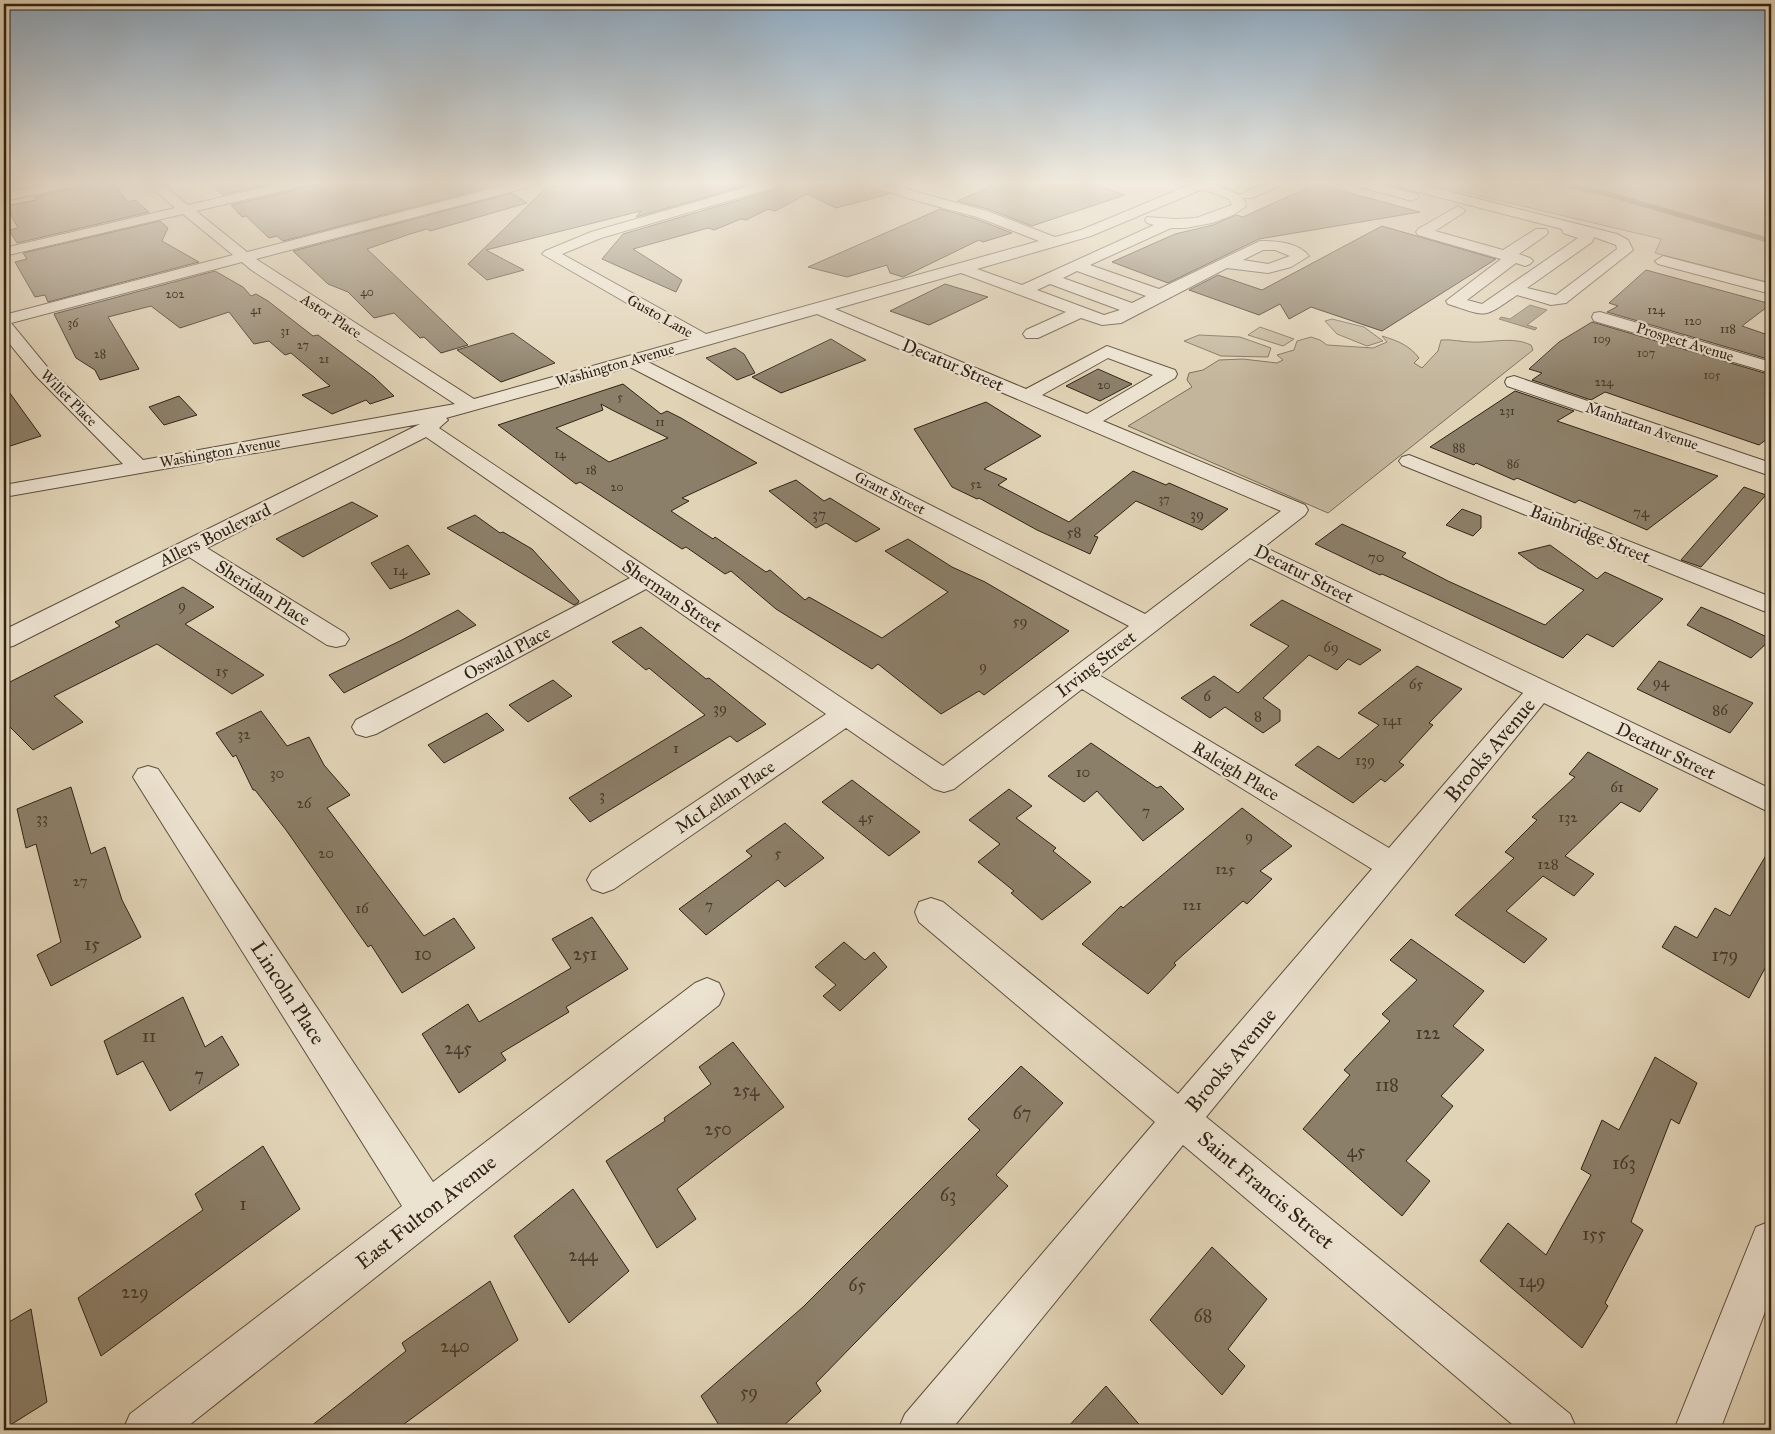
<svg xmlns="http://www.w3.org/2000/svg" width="1775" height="1434" font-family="'IM FELL Great Primer',serif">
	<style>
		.green { fill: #c3b59b; stroke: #7a6c58 }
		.water { fill: #a5977f; stroke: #766955 }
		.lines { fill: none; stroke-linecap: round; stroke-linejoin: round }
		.stream { stroke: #766955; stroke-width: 5 }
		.building { fill: #8c7f69; stroke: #302315; fill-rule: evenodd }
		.minor-casing { stroke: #5c4f3d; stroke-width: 2 }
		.minor { fill: #ece2d0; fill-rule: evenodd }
		.labels { text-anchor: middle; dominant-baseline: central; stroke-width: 4.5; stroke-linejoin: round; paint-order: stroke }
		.far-number-label { font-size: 12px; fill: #473a2a }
		.far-street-label { font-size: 15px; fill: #302315; stroke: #ece2d0 }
		.number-label { font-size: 15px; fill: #473a2a }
		.street-label { font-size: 18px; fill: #302315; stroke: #ece2d0 }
		.near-number-label { font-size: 18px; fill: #473a2a }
		.near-street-label { font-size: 21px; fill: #302315; stroke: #ece2d0 }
	</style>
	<rect width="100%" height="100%" fill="#e1d3b6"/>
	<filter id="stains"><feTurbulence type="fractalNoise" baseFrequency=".004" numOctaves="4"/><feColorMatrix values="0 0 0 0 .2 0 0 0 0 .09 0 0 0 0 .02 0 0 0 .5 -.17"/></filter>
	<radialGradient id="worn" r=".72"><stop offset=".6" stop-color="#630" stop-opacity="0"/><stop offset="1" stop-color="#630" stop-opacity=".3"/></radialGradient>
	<path class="green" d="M 1417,181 L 1758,181 L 1771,184 L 1771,283 L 1655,253 L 1661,239 Z
		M 1332,319 L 1364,327 L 1383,341 L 1367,346 L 1337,334 L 1325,321 Z
		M 1260,327 L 1294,339 L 1283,346 L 1248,335 Z
		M 1199,335 L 1240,337 L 1271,348 L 1268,357 L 1221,356 L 1184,341 Z
		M 1382,336 C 1398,341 1409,345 1419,358 L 1414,363 L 1422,368 L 1438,351 L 1441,340 C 1452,339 1461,342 1472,342 C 1493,343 1511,336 1531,345 L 1533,350 L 1328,513 L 1128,426 L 1192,387 L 1187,380 L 1189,373 L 1203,370 L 1219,360 L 1243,359 L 1277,363 L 1283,360 L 1277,355 L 1294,350 L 1297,341 L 1311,337 L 1320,340 L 1327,345 L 1373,348 L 1387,342 Z"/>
	<path class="water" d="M 1530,305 L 1547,310 L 1527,325 L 1537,328 L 1535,330 L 1499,319 L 1501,317 L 1510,319 Z"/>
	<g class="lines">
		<path class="stream" d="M 1544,181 L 1607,194 L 1771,241"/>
	</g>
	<path class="building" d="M 88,181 L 112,181 L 128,202 L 135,200 L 149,212 L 17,243 L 9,230 L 18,228 L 6,206 L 36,200 L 34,197 L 79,187 Z
		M 208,181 L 284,181 L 222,195 Z
		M 315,181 L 491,181 L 498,185 L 283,241 L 277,236 L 269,238 L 246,216 L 242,217 L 231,205 L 312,186 Z
		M 580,181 L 762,181 L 636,217 L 641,211 L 486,250 L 524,270 L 487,280 L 468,264 L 546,188 Z
		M 790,181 L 864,181 L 866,186 L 889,194 L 836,208 L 807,194 L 775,211 L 768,209 L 746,220 L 741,219 L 714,230 L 708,228 L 633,249 L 682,280 L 676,292 L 602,259 L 623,234 L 787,186 Z
		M 988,181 L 1086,181 L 1125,195 L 1032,226 L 988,209 L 957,201 L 990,187 Z
		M 1316,184 L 1420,212 L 1259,239 L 1168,283 L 1112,262 L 1175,234 L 1213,225 L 1236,215 L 1243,217 Z
		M 512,193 L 527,203 L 430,231 L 427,229 L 410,234 L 367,249 L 468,345 L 441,353 L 424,337 L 420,338 L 394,313 L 374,318 L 348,292 L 328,284 L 293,251 Z
		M 940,209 L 976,219 L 1012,233 L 983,242 L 979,240 L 903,277 L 890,273 L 887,265 L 847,277 L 808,267 Z
		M 160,221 L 168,228 L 162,241 L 199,262 L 48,302 L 45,295 L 35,297 L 15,262 L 27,259 L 23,253 Z
		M 1382,226 L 1496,259 L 1382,331 L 1311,307 L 1289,319 L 1280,304 L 1259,315 L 1189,290 L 1218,275 L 1262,290 Z
		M 1646,270 L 1771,304 L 1742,326 L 1771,336 L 1771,360 L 1607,312 L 1618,306 L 1609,303 Z
		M 215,271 L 243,287 L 251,296 L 256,294 L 268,301 L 313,336 L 318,335 L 374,377 L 394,396 L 370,404 L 366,400 L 332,414 L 302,395 L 330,386 L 291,353 L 285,355 L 269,341 L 254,344 L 229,312 L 180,328 L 151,306 L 108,317 L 139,369 L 100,380 L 95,370 L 76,358 L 54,314 Z
		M 945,284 L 988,297 L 929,325 L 890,311 Z
		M 1592,322 L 1771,375 L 1771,436 L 1759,445 L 1605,392 L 1591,400 L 1532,380 L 1542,373 L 1529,369 L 1559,342 Z
		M 513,333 L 555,363 L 501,382 L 457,350 Z
		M 831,339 L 866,360 L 781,393 L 752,377 Z
		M 735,348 L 744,354 L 755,373 L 737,380 L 706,358 Z
		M 1098,369 L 1132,384 L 1100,401 L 1066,386 Z
		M 623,384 L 661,414 L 667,411 L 681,418 L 757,463 L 682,498 L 689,501 L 671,511 L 713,539 L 715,537 L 766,572 L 770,570 L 805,600 L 809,597 L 882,638 L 948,592 L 885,551 L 908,539 L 952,567 L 985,582 L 1069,631 L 984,695 L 979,691 L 941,714 L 878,664 L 872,669 L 776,609 L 731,571 L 725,574 L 686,547 L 682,549 L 580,482 L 576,484 L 498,425 ZM 601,404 L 612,410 L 668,438 L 609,462 L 556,428 L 603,410 Z
		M 4,385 L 41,436 L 4,448 Z
		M 1515,391 L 1574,411 L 1557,421 L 1718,476 L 1647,530 L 1579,500 L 1575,503 L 1517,478 L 1514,480 L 1476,463 L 1474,465 L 1430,447 Z
		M 179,396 L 197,415 L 164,425 L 149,407 Z
		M 986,402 L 1041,436 L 984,469 L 1007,479 L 998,485 L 1069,522 L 1133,471 L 1166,485 L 1169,483 L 1228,509 L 1202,530 L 1136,501 L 1094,536 L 1098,537 L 1090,554 L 1037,530 L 979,498 L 977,499 L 952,487 L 914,429 Z
		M 796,480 L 824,501 L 830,498 L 880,529 L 856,542 L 826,523 L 816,528 L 769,491 Z
		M 1744,487 L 1766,495 L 1701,567 L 1681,560 Z
		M 352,502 L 378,516 L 303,557 L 276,539 Z
		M 1462,509 L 1481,516 L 1481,528 L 1473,536 L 1446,525 Z
		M 475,515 L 500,533 L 503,532 L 532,549 L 579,601 L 578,603 L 574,605 L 447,528 Z
		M 1342,524 L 1406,553 L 1402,557 L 1448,581 L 1545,625 L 1584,590 L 1538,568 L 1518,553 L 1550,545 L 1597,579 L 1605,572 L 1663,599 L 1613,647 L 1587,634 L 1563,658 L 1431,596 L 1382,574 L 1380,575 L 1315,544 Z
		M 408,545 L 430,574 L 390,589 L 371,563 Z
		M 183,587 L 214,607 L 185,624 L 264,675 L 232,694 L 157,644 L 54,696 L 83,722 L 33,750 L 4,721 L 4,685 L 120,626 L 115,622 Z
		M 1282,600 L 1381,650 L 1360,665 L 1348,659 L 1337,670 L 1309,655 L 1263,698 L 1280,710 L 1280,721 L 1263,733 L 1225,707 L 1210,718 L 1181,698 L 1214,676 L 1238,693 L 1289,646 L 1250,625 Z
		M 1701,607 L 1731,620 L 1771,639 L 1751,658 L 1687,625 Z
		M 458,610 L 476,625 L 344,693 L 329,675 L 400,641 Z
		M 641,627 L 706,679 L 709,678 L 766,724 L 737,742 L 730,736 L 590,822 L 569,798 L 705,715 L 649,668 L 646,670 L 612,642 Z
		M 1659,661 L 1753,703 L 1730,733 L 1637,689 Z
		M 1417,666 L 1462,689 L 1429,723 L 1433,725 L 1399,762 L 1404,765 L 1385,782 L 1381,779 L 1353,803 L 1295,765 L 1318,746 L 1339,759 L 1379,725 L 1358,713 Z
		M 553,680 L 572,696 L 528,722 L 509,705 Z
		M 261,711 L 287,746 L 309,737 L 324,765 L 350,795 L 327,808 L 424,936 L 454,918 L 475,948 L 402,993 L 371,945 L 368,947 L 286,830 L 255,790 L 253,790 L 236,755 L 233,757 L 216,733 Z
		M 487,713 L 504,730 L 444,763 L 428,745 Z
		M 1091,743 L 1157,788 L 1161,786 L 1184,809 L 1143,841 L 1097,791 L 1084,802 L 1048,776 Z
		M 1588,752 L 1658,789 L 1640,812 L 1621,802 L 1565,856 L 1594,874 L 1574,896 L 1543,876 L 1506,911 L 1547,939 L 1524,963 L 1455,915 L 1514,858 L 1505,852 L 1537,820 L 1532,817 L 1575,777 L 1569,774 Z
		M 852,780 L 920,832 L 889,856 L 822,802 Z
		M 71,787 L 91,854 L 105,847 L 122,900 L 141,937 L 51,986 L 37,955 L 61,942 L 36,844 L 26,848 L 17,809 Z
		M 1009,789 L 1032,806 L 1016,818 L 1056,848 L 1053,851 L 1091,882 L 1042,920 L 1011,893 L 1014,891 L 978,862 L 1000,844 L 969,820 Z
		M 1242,808 L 1292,846 L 1260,871 L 1272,879 L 1247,904 L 1243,901 L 1174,963 L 1176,965 L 1148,994 L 1082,944 L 1121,906 L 1123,908 Z
		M 785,823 L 824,858 L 785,887 L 778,880 L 706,935 L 679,909 L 752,856 L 746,851 Z
		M 1771,847 L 1771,957 L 1749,998 L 1662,947 L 1675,926 L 1697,938 L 1715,908 L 1730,916 Z
		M 592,917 L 628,969 L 566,1007 L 569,1012 L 501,1053 L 506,1060 L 459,1093 L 422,1034 L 468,1004 L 479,1022 L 571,968 L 552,939 Z
		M 1411,939 L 1484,991 L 1453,1026 L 1484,1050 L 1441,1096 L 1453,1106 L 1406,1161 L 1430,1181 L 1402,1216 L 1303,1129 L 1350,1075 L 1344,1070 L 1390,1021 L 1382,1014 L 1417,980 L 1390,960 Z
		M 844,942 L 865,960 L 874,952 L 887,967 L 840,1011 L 823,996 L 836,985 L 815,967 Z
		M 183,997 L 205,1047 L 222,1036 L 239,1065 L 170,1111 L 143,1061 L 117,1075 L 104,1041 Z
		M 733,1042 L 784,1107 L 677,1189 L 696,1219 L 657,1248 L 606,1161 L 665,1121 L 664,1118 L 711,1084 L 699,1067 Z
		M 1655,1057 L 1697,1083 L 1679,1124 L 1671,1119 L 1631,1222 L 1643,1230 L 1605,1303 L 1608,1306 L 1582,1348 L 1480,1261 L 1508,1223 L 1546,1255 L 1591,1175 L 1581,1169 L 1602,1120 L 1619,1130 Z
		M 1021,1066 L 1063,1103 L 996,1175 L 1008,1186 L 816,1383 L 821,1391 L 779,1430 L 722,1430 L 701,1396 L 803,1307 L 980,1130 L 968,1119 Z
		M 263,1146 L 300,1209 L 101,1356 L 78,1298 L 203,1210 L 195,1194 Z
		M 573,1189 L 629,1271 L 569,1323 L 514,1236 Z
		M 1212,1247 L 1267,1299 L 1228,1349 L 1245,1366 L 1222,1395 L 1150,1320 Z
		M 490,1281 L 518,1340 L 396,1430 L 306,1430 L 406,1351 L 402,1343 Z
		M 31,1309 L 47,1402 L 4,1429 L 4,1325 Z
		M 1106,1386 L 1144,1430 L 1065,1430 Z"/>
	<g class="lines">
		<defs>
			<path id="minor" d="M 62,181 L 86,181 L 79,185 L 4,201 L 4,193 Z
				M 144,181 L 158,181 L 188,205 L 291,181 L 313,181 L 312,184 L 196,211 L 247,252 L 521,181 L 541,181 L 540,184 L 256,259 L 474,399 L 689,339 L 542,254 L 545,251 L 591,232 L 768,181 L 788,181 L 786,184 L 601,238 L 562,254 L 706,334 L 1039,241 L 977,217 L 910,199 L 867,184 L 866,181 L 884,181 L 920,193 L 987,211 L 1055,237 L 1081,230 L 1199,181 L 1216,181 L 1214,184 L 1240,195 L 1268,181 L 1284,181 L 1283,184 L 1252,198 L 1242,198 L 1246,203 L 1245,207 L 1233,215 L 1212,223 L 1185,228 L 1171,228 L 1090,265 L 1159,289 L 1260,241 C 1276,241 1298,242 1309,256 L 1291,267 L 1268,273 L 1227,268 L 1121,323 L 1102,325 L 1081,318 L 1038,338 L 1026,338 L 1023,334 L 1026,330 L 1066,312 L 961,273 L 835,309 L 1026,389 L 1107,346 L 1175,370 L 1177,374 L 1175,378 L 1103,421 L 1305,505 L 1308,510 L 1305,515 L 1264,547 L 1771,789 L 1771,813 L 1544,703 L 1206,1117 L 1570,1414 L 1577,1430 L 1519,1430 L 1183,1145 L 951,1430 L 898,1430 L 905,1414 L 1155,1122 L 919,922 L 915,912 L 919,902 L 931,898 L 943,902 L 1178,1094 L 1372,869 L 1082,689 L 954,789 L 944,792 L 934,789 L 846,728 L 614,889 L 603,893 L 592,889 L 587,880 L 592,871 L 826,714 L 646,589 L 376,734 L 366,737 L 356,734 L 352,727 L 356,720 L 630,578 L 426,437 L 207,548 L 345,633 L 349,639 L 345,645 L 336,647 L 327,645 L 189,557 L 13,646 L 4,648 L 4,630 L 420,424 L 4,497 L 4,485 L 123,464 L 36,376 L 4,337 L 4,315 L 233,255 L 183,214 L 4,256 L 4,248 L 175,208 ZM 1203,189 L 1229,199 L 1232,205 L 1196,218 L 1175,219 L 1147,217 L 1145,220 L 1147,223 L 1154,225 L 1022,285 L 977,269 L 1091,236 ZM 1263,250 L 1275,250 L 1290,256 L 1268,264 L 1243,260 ZM 242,262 L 250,269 L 455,404 L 143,460 L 48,368 L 11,323 ZM 1077,271 L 1146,296 L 1132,303 L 1063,278 ZM 1050,284 L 1120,310 L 1104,315 L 1037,290 ZM 817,314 L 1281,511 L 1145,614 L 648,362 ZM 1108,358 L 1153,375 L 1087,414 L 1042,395 ZM 630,367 L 1129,626 L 943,766 L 439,428 L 448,420 L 446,418 ZM 1250,558 L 1523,693 L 1389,848 L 1099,675 Z
				M 1347,181 L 1368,181 L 1417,194 L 1419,197 L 1412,201 L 1349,184 Z
				M 1387,181 L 1408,181 L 1617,234 L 1628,240 L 1633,250 L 1566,303 L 1551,305 L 1517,295 C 1482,319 1488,317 1448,304 L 1446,301 L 1501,259 L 1418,235 L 1416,232 L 1418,229 L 1458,206 L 1465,210 L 1463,213 L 1435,231 L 1503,250 L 1536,229 L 1546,229 L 1548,232 L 1546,235 L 1519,254 L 1530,258 L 1533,261 L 1530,264 L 1525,266 L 1516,263 L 1467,300 L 1482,304 L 1578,238 L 1563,233 L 1562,229 L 1388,184 ZM 1594,237 L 1616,245 L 1617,249 L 1556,295 L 1527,288 L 1592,242 Z
				M 1663,256 L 1771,284 L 1771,294 L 1658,264 L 1655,261 Z
				M 1600,312 L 1771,362 L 1771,373 L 1594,321 L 1592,317 L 1594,313 Z
				M 1514,376 L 1771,463 L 1771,476 L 1507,386 L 1505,382 L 1507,378 Z
				M 1409,455 L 1771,597 L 1771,614 L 1402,465 L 1399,461 L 1402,457 Z
				M 148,766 L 158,769 L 433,1182 L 695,983 L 707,978 L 719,983 L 724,994 L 719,1005 L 183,1430 L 123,1430 L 130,1414 L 402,1206 L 138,785 L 133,777 L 138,769 Z
				M 1771,1221 L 1771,1296 L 1720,1430 L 1674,1430 L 1756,1227 Z"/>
		</defs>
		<use href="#minor" class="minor-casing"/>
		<use href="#minor" class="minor"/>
	</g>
	<linearGradient id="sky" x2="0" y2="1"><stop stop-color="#8da8be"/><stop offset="0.48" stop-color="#f2ebde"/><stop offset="1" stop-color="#f2ebde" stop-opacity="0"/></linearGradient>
	<rect width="1775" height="381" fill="url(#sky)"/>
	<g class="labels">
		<g class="far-number-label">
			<text x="367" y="292">40</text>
			<text x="175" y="294">202</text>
			<text x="256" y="310">41</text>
			<text x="1656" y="310">124</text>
			<text x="1693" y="321">120</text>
			<text x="73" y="323">36</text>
			<text x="1728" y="329">118</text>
			<text x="285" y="331">31</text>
			<text x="1602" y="339">109</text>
			<text x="303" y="345">27</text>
			<text x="1646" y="353">107</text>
			<text x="100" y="354">28</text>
			<text x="324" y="359">21</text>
			<text x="1712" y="375">105</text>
			<text x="1604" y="382">224</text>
			<text x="1104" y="385">20</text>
			<text x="620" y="397">5</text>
			<text x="1507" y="411">231</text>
			<text x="660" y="422">11</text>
			<text x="1459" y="448">88</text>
			<text x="560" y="454">14</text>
			<text x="1513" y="464">86</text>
			<text x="591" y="470">18</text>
			<text x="976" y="484">52</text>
			<text x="617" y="487">20</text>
			<text x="1164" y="499">37</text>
		</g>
		<g class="far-street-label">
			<text transform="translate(331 316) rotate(33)">Astor Place</text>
			<text transform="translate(660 316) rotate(29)">Gusto Lane</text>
			<text transform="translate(1685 342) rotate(17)">Prospect Avenue</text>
			<text transform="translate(615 365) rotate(-16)">Washington Avenue</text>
			<text transform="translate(69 398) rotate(45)">Willet Place</text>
			<text transform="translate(1642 426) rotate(19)">Manhattan Avenue</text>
			<text transform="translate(220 452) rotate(-10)">Washington Avenue</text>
			<text transform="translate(890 493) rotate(27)">Grant Street</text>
		</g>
		<g class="number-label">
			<text x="1641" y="512">74</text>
			<text x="819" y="514">37</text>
			<text x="1197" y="514">39</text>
			<text x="1074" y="532">58</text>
			<text x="1376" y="557">70</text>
			<text x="400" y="570">14</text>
			<text x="182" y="605">9</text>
			<text x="1020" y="621">59</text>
			<text x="1331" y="647">69</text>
			<text x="983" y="666">9</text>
			<text x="222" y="671">15</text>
			<text x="1661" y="682">94</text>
			<text x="1416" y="684">65</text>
			<text x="1207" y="696">6</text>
			<text x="720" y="708">39</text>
			<text x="1720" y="710">86</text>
			<text x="1258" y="716">8</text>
			<text x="1392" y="720">141</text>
			<text x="244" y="734">32</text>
			<text x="676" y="748">1</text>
			<text x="1365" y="760">139</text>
			<text x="1083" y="772">10</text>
			<text x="277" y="773">30</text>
			<text x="1617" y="787">61</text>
			<text x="602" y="795">3</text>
			<text x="304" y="803">26</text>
			<text x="1146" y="811">7</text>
			<text x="866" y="817">45</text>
			<text x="1568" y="817">132</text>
			<text x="42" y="818">33</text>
			<text x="1249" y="836">9</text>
			<text x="326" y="853">20</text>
			<text x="778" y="853">5</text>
			<text x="1548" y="864">128</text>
			<text x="1225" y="869">125</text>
			<text x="80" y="881">27</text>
			<text x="709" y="905">7</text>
			<text x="1192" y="905">121</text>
			<text x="362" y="908">16</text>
		</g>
		<g class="street-label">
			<text transform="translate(953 365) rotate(23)">Decatur Street</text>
			<text transform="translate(1590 534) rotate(22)">Bainbridge Street</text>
			<text transform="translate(215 535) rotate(-26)">Allers Boulevard</text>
			<text transform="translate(1304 574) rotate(27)">Decatur Street</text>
			<text transform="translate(263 593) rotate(32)">Sheridan Place</text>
			<text transform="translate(672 596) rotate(34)">Sherman Street</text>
			<text transform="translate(507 653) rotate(-28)">Oswald Place</text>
			<text transform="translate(1096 664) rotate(-38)">Irving Street</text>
			<text transform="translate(1666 751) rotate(26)">Decatur Street</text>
			<text transform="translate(1236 771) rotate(31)">Raleigh Place</text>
			<text transform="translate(725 797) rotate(-34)">McLellan Place</text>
		</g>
		<g class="near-number-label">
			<text x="92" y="944">15</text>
			<text x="423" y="954">10</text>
			<text x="585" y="954">251</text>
			<text x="1725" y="955">179</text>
			<text x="1428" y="1033">122</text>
			<text x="149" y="1036">11</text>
			<text x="458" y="1048">245</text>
			<text x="199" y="1075">7</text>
			<text x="1387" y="1085">118</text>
			<text x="746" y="1090">254</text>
			<text x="1022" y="1113">67</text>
			<text x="718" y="1129">250</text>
			<text x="1356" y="1151">45</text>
			<text x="1624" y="1163">163</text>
			<text x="948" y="1195">63</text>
			<text x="243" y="1204">1</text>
			<text x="1594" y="1234">155</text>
			<text x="583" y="1255">244</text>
			<text x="1532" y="1281">149</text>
			<text x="857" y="1285">65</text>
			<text x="135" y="1292">229</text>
			<text x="1203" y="1316">68</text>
			<text x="455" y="1346">240</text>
			<text x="749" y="1392">59</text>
		</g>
		<g class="near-street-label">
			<text transform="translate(1490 750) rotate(-50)">Brooks Avenue</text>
			<text transform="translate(288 993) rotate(57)">Lincoln Place</text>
			<text transform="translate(1231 1060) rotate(-50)">Brooks Avenue</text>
			<text transform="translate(1266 1190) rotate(40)">Saint Francis Street</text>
			<text transform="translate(426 1212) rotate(-38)">East Fulton Avenue</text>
		</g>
	</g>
	<rect width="1775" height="1434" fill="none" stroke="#e1d3b6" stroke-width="20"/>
	<rect x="5" y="5" width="1765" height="1424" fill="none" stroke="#302315" stroke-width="2.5"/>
	<rect x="10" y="10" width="1755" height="1414" fill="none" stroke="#302315"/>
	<rect width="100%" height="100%" filter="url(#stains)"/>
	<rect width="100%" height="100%" fill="url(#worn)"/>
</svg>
